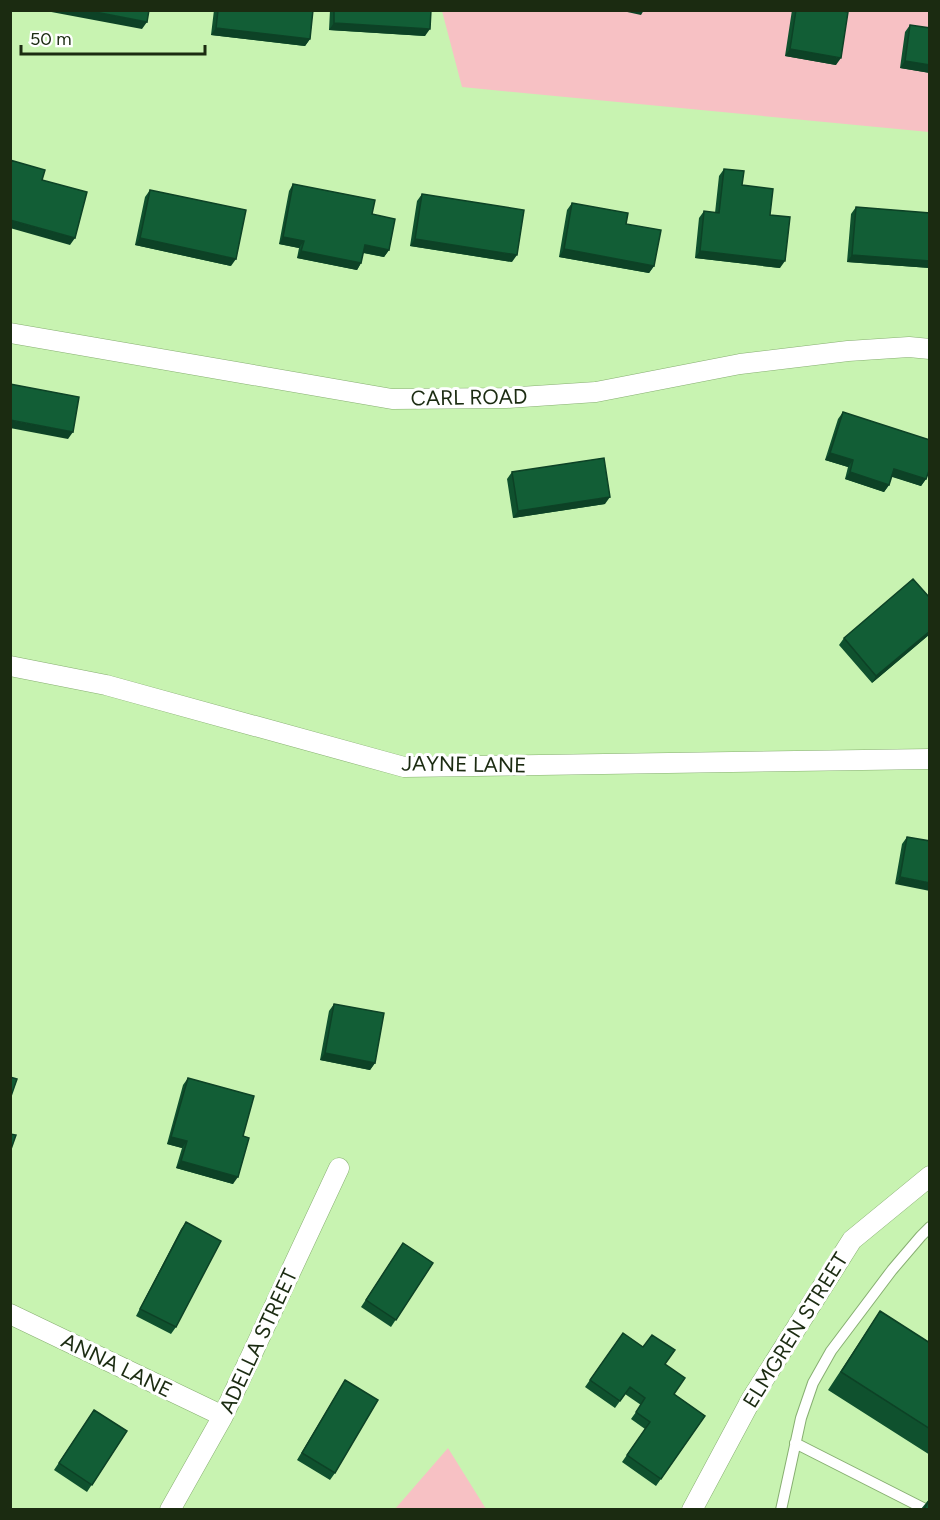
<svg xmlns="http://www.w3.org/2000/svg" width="940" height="1520" font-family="Figtree,sans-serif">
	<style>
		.green { fill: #f7c1c4 }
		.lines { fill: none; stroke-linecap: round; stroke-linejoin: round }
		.service-casing { stroke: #87af71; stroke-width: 12 }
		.minor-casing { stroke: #87af71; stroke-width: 21 }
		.service { stroke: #fff; stroke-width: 10 }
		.minor { stroke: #fff; stroke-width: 20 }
		.wall { fill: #0f512e }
		.shaded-wall { fill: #0d4226 }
		.building { fill: #125e36; stroke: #0d4226; stroke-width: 1.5 }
		.labels { text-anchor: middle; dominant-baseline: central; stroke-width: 6; stroke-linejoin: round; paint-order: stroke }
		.street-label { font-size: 21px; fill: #1b2b11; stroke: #fff }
	</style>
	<rect width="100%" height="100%" fill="#c8f3b1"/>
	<path class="green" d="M 442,11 L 929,11 L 929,132 L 462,87 Z
		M 448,1448 L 486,1509 L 395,1509 Z"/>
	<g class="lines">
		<defs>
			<path id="service" d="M 795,1443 L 927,1510
				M 781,1510 L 801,1418 L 813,1383 L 831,1351 L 892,1270 L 921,1236 L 930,1227"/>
			<path id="minor" d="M 10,333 L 392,399 L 506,398 L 596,392 L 740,364 L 848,351 L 909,347 L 930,349
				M 10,666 L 106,685 L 404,767 L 930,759
				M 10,1314 L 223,1416
				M 170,1510 L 223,1416 L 339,1168
				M 692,1510 L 752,1398 L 852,1240 L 930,1176"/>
		</defs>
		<use href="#service" class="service-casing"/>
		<use href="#minor" class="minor-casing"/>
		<use href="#service" class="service"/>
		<use href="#minor" class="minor"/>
	</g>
	<path class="wall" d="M 214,10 L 313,10 L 310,39 L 305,46 L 211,35 Z
		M 330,10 L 431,10 L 425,36 L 329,30 Z
		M 792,10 L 838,10 L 836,65 L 785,56 Z
		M 910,25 L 930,28 L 930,73 L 900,68 L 905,32 Z
		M 724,169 L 742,185 L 770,215 L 780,268 L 695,258 L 699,218 L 704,211 L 715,213 L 719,176 Z
		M 293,184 L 372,214 L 389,250 L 384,257 L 363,253 L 361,263 L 357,270 L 297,258 L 299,248 L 279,244 L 289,191 Z
		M 150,190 L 231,266 L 135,245 L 145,197 Z
		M 422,194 L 512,262 L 410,246 L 417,201 Z
		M 572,203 L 626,224 L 654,266 L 649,273 L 559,257 L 567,210 Z
		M 856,207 L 930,213 L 930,268 L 847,262 L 851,214 Z
		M 843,412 L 926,479 L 921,486 L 891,476 L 889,485 L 884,492 L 845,479 L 848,467 L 825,460 L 838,419 Z
		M 512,472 L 605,504 L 513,518 L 507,479 Z
		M 930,598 L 930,634 L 872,683 L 839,645 L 844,638 Z
		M 907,837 L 930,841 L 895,884 L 902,844 Z
		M 334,1004 L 375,1063 L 370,1070 L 320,1060 L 329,1011 Z
		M 188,1078 L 243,1136 L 233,1184 L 176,1168 L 182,1148 L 167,1144 L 183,1085 Z
		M 186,1222 L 176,1327 L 171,1334 L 136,1316 L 181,1229 Z
		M 403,1243 L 433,1263 L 391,1327 L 361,1307 Z
		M 880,1311 L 930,1343 L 930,1455 L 828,1390 Z
		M 623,1333 L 665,1364 L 674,1394 L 705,1416 L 656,1486 L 622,1462 L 645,1429 L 631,1419 L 641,1405 L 625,1394 L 615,1408 L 585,1387 Z
		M 345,1380 L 335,1473 L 330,1480 L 297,1460 Z
		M 94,1410 L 127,1431 L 87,1492 L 54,1470 Z
		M 930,1498 L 930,1509 L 921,1509 Z"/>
	<path class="shaded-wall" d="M 47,10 L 85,10 L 147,22 L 142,29 L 46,11 Z
		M 618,10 L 644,10 L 641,15 Z
		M 334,23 L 430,29 L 425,36 L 329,30 Z
		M 216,28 L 310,39 L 305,46 L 211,35 Z
		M 790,49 L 841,58 L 836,65 L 785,56 Z
		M 905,61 L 930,65 L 930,73 L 900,68 Z
		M 10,220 L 75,238 L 70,245 L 10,228 Z
		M 283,237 L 304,241 L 299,248 L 279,244 Z
		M 140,238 L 236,259 L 231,266 L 135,245 Z
		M 415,239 L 517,255 L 512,262 L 410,246 Z
		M 365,245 L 389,250 L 384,257 L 360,252 Z
		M 564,249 L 654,266 L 649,273 L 559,257 Z
		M 301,251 L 361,263 L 357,270 L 297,258 Z
		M 700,251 L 785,261 L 780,268 L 695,258 Z
		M 852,255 L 930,261 L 930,268 L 847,262 Z
		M 10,420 L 73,432 L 68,439 L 10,428 Z
		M 830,453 L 853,460 L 848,467 L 825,460 Z
		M 894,469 L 926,479 L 921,486 L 889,476 Z
		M 850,472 L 889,485 L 884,492 L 845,479 Z
		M 610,497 L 605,504 L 513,518 L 518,511 Z
		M 930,631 L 930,634 L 872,683 L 876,676 Z
		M 900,877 L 930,883 L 930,891 L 895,884 Z
		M 325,1053 L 375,1063 L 370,1070 L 320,1060 Z
		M 171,1137 L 187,1141 L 182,1148 L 167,1144 Z
		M 181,1161 L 238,1177 L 233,1184 L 176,1168 Z"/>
	<path class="building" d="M 85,10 L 149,10 L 147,22 Z
		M 218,10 L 313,10 L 310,39 L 216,28 Z
		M 334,10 L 431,10 L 430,29 L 334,23 Z
		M 796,10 L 838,10 L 848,12 L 841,58 L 790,49 Z
		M 910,25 L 930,28 L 930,65 L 905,61 Z
		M 10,160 L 45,170 L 42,180 L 87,192 L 75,238 L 10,220 Z
		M 724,169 L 744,171 L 742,185 L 773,189 L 770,215 L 790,217 L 785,261 L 700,251 L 704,211 L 719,213 Z
		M 293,184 L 375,200 L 372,214 L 395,219 L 389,250 L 365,245 L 361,263 L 301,251 L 304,241 L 283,237 Z
		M 150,190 L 246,210 L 236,259 L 140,238 Z
		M 422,194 L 524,210 L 517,255 L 415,239 Z
		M 572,203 L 628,213 L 626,224 L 661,230 L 654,266 L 564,249 Z
		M 856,207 L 930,213 L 930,261 L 852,255 Z
		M 10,384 L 79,397 L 73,432 L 10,420 Z
		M 843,412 L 930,440 L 930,468 L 926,479 L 894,469 L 889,485 L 850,472 L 853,460 L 830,453 Z
		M 604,458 L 610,497 L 518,511 L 512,472 Z
		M 913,579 L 930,598 L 930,631 L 876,676 L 844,638 Z
		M 907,837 L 930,841 L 930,883 L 900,877 Z
		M 334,1004 L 384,1013 L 375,1063 L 325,1053 Z
		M 10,1077 L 17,1079 L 10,1099 Z
		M 188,1078 L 254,1096 L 243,1136 L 249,1138 L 238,1177 L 181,1161 L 187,1141 L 171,1137 Z
		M 10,1134 L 16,1135 L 10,1152 Z
		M 186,1222 L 221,1241 L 176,1327 L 140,1309 Z
		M 403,1243 L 433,1263 L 396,1320 L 366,1300 Z
		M 880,1311 L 930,1343 L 930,1429 L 841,1372 Z
		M 623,1333 L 643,1347 L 652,1335 L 675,1350 L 665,1364 L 685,1378 L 674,1394 L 705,1416 L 661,1479 L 627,1455 L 650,1422 L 636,1412 L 645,1398 L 630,1387 L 620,1401 L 590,1380 Z
		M 345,1380 L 378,1400 L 335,1473 L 302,1453 Z
		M 94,1410 L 127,1431 L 92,1485 L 59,1463 Z
		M 930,1499 L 930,1509 L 924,1509 Z"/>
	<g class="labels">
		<g class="street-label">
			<text transform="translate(469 397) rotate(-1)">CARL ROAD</text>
			<text transform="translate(464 764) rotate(1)">JAYNE LANE</text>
			<text transform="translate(795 1330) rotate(-58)">ELMGREN STREET</text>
			<text transform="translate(258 1341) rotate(-65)">ADELLA STREET</text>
			<text transform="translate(117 1365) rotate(26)">ANNA LANE</text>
		</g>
	</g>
	<rect width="940" height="1520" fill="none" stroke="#1b2b11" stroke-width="24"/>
	<path d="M21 45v9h184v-9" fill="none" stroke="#1b2b11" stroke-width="3"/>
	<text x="30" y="45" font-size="18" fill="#1b2b11" stroke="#ffffff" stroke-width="4.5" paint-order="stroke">50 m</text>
</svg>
